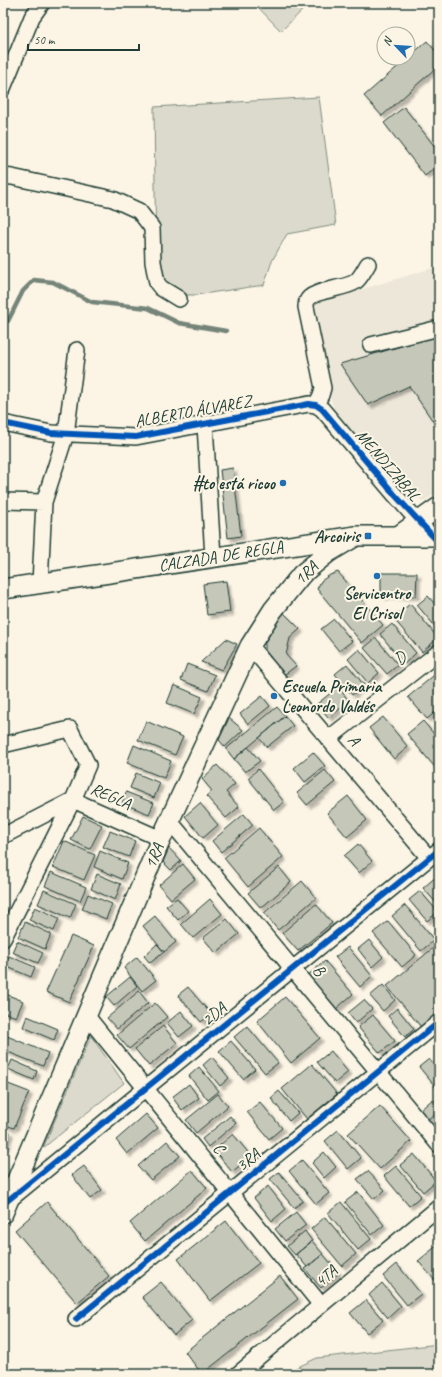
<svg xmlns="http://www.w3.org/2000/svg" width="442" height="1377" font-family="Caveat,sans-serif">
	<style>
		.built { fill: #ece7d8 }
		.green { fill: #dcdacc; stroke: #7e8c80 }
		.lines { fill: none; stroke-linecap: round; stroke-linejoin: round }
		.stream { stroke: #758479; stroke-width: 4.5 }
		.building { fill: #c5c7b9; stroke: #1f3d34; filter: url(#shadow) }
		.minor-casing { stroke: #1f3d34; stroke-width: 18 }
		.major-casing { stroke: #1f3d34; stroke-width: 22 }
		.minor { stroke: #fcf5e5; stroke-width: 15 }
		.major { stroke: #fcf5e5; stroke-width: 19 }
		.cycleway-casing { stroke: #fcf5e5; stroke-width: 8 }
		.cycleway { stroke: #0057b8; stroke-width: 6 }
		.poi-dot { fill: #1f6fb2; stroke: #fcf5e5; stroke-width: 1.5 }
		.labels { text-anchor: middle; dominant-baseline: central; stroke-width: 4; stroke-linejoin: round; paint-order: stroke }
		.street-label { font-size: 17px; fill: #1f3d34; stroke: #fcf5e5 }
		.poi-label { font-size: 17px; font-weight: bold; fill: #1f3d34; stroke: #fcf5e5; text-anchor: end }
	</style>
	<defs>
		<filter id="shadow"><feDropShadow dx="3.5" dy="3.5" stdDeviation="1" flood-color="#0004"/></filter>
	</defs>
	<rect width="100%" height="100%" fill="#fcf5e5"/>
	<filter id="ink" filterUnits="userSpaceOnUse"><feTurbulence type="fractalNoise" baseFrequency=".025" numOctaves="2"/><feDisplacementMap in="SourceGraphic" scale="8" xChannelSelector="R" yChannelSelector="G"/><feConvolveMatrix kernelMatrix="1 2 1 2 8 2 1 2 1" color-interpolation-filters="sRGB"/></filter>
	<g filter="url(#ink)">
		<path class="built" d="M 439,266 L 439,491 L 423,502 L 335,416 L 310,305 Z"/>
		<path class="green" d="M 254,3 L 310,3 L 281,31 Z
			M 319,97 L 336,225 L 287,234 L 272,261 L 264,285 L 196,295 L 183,295 L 171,289 L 156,268 L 154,107 Z
			M 91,1036 L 124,1083 L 43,1148 Z
			M 439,1344 L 439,1374 L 283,1374 L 317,1358 Z"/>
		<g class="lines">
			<path class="stream" d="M 3,322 L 8,321 L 23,291 L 34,280 L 53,282 L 92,302 L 148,308 L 179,323 L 226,331"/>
		</g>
		<path class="building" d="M 427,41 L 439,55 L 439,65 L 382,116 L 364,96 Z
			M 404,107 L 439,152 L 439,165 L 425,176 L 384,123 Z
			M 439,335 L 439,430 L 409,386 L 368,405 L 340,364 Z
			M 233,468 L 241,536 L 228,538 L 220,470 Z
			M 338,572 L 383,625 L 362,643 L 317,589 L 321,581 L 330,575 Z
			M 381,573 L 417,573 L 416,596 L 381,596 Z
			M 226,581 L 230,612 L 207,615 L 203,584 Z
			M 428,596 L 439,609 L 439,631 L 417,605 Z
			M 410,604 L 438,638 L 422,652 L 393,618 Z
			M 283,612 L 300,629 L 290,638 L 286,655 L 296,666 L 284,675 L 265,650 L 265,642 Z
			M 334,619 L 352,641 L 339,651 L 321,629 Z
			M 392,624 L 416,653 L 404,664 L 380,634 Z
			M 376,638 L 398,665 L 387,674 L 364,648 Z
			M 226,639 L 237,644 L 222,670 L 201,662 Z
			M 359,649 L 379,673 L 368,683 L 348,659 Z
			M 187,664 L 215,675 L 208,691 L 181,680 Z
			M 347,664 L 364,685 L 352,695 L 335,674 Z
			M 439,671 L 439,709 L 427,719 L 408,697 Z
			M 174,685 L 202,697 L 194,714 L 167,703 Z
			M 338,687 L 349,701 L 329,718 L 317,704 Z
			M 262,696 L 270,706 L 248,724 L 240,714 Z
			M 277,707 L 285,716 L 234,759 L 226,749 Z
			M 285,716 L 293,726 L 267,747 L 259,738 Z
			M 383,717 L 408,747 L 394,759 L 369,728 Z
			M 229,718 L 243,730 L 225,747 L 219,740 Z
			M 146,721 L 183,737 L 175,755 L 138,740 Z
			M 423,721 L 439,740 L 439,772 L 407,734 Z
			M 134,745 L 171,761 L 164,778 L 127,763 Z
			M 248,747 L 260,761 L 245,772 L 234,759 Z
			M 313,752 L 325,766 L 305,782 L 294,768 Z
			M 217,765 L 235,784 L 226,792 L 239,807 L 226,818 L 206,796 L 212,791 L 202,779 Z
			M 258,769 L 284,802 L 274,810 L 248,778 Z
			M 325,770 L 335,782 L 307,805 L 297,793 Z
			M 136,773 L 160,783 L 154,798 L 130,788 Z
			M 126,792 L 154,803 L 149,814 L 122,803 Z
			M 348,796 L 367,820 L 347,837 L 327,813 Z
			M 200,803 L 218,825 L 203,838 L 185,816 Z
			M 244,814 L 253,825 L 221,852 L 212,841 Z
			M 83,816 L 102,825 L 90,849 L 71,840 Z
			M 259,828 L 283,857 L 248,887 L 224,858 Z
			M 110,831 L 135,841 L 129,857 L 103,847 Z
			M 64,841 L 95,855 L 84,880 L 53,867 Z
			M 358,844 L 372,861 L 359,873 L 344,856 Z
			M 169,848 L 181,861 L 171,870 L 163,862 Z
			M 100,851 L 128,863 L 122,879 L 94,867 Z
			M 183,864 L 195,879 L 171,899 L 159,885 Z
			M 279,867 L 291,882 L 261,908 L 248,893 Z
			M 51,872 L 86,887 L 80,901 L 45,886 Z
			M 97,874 L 121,884 L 115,900 L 91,889 Z
			M 438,875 L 439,876 L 439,906 L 423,888 Z
			M 302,881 L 316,898 L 278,930 L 264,913 Z
			M 44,890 L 76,904 L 70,918 L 38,904 Z
			M 420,891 L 438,912 L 427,921 L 409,900 Z
			M 88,894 L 112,904 L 106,919 L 82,909 Z
			M 177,898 L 188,911 L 178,920 L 166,906 Z
			M 210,899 L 222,914 L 193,938 L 181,924 Z
			M 316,904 L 332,923 L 298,951 L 282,933 Z
			M 405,905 L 434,940 L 421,951 L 392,916 Z
			M 35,907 L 59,918 L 54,931 L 29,920 Z
			M 155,916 L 176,942 L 164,952 L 143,926 Z
			M 227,919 L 239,934 L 216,953 L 203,938 Z
			M 388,921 L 416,955 L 402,967 L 373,933 Z
			M 25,922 L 51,934 L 45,949 L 18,937 Z
			M 71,936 L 94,946 L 69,1002 L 46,992 Z
			M 369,940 L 383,957 L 372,967 L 358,949 Z
			M 17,941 L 43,953 L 38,963 L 12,952 Z
			M 157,944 L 164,952 L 150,963 L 144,956 Z
			M 348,947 L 372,976 L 360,987 L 335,957 Z
			M 433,948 L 439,955 L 439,1012 L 421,1027 L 387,986 Z
			M 9,956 L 35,967 L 31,977 L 5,966 Z
			M 137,957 L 156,980 L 142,991 L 124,968 Z
			M 325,961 L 353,994 L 336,1009 L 308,975 Z
			M 130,977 L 137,986 L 114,1006 L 106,997 Z
			M 383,985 L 395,1000 L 383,1011 L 370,996 Z
			M 188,987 L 211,1014 L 201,1022 L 178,995 Z
			M 139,991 L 148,1003 L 117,1029 L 107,1018 Z
			M 3,993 L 23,1001 L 16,1017 L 3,1012 Z
			M 285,997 L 320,1038 L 291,1063 L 257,1021 Z
			M 364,1000 L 372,1009 L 356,1023 L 348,1013 Z
			M 155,1003 L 167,1017 L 129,1049 L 117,1035 Z
			M 397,1008 L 414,1029 L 405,1037 L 388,1016 Z
			M 181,1011 L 193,1026 L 179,1037 L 167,1023 Z
			M 373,1015 L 395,1041 L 380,1053 L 358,1027 Z
			M 27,1016 L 58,1029 L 54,1040 L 23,1027 Z
			M 163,1026 L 177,1043 L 149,1066 L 135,1049 Z
			M 247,1026 L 278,1063 L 265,1073 L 234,1037 Z
			M 7,1036 L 48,1053 L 43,1066 L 3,1050 L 3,1046 Z
			M 231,1041 L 255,1069 L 243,1079 L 219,1051 Z
			M 331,1051 L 348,1072 L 335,1083 L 317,1062 Z
			M 212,1057 L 229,1078 L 220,1086 L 203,1065 Z
			M 429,1059 L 439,1071 L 439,1091 L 419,1067 Z
			M 12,1060 L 37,1071 L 34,1080 L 8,1069 Z
			M 312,1064 L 337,1094 L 307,1119 L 282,1089 Z
			M 199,1067 L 219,1091 L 208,1100 L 189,1076 Z
			M 3,1082 L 29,1092 L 14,1128 L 3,1124 Z
			M 189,1084 L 199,1098 L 182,1110 L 172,1097 Z
			M 279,1091 L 298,1113 L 289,1121 L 271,1098 Z
			M 218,1094 L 228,1106 L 196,1133 L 186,1120 Z
			M 433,1099 L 439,1106 L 439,1110 L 427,1120 L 419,1111 Z
			M 260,1102 L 282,1128 L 269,1139 L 247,1112 Z
			M 380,1106 L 411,1141 L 380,1169 L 348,1134 Z
			M 146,1114 L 158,1128 L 127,1154 L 116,1140 Z
			M 230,1116 L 236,1123 L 208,1147 L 202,1139 Z
			M 3,1129 L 10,1132 L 5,1147 L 3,1146 Z
			M 338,1130 L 361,1158 L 348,1169 L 325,1141 Z
			M 233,1134 L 251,1156 L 232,1172 L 214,1150 Z
			M 167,1141 L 180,1156 L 151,1180 L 138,1166 Z
			M 324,1152 L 336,1167 L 324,1178 L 312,1163 Z
			M 414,1154 L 436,1181 L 423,1192 L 400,1165 Z
			M 302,1160 L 329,1193 L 316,1204 L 289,1171 Z
			M 84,1166 L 102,1190 L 90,1199 L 72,1175 Z
			M 396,1166 L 421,1196 L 409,1206 L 384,1176 Z
			M 192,1170 L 207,1188 L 145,1241 L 130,1223 Z
			M 368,1171 L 385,1190 L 374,1199 L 357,1179 Z
			M 279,1172 L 303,1201 L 294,1208 L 270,1179 Z
			M 268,1186 L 286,1209 L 272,1221 L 254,1198 Z
			M 358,1192 L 384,1225 L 372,1235 L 345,1202 Z
			M 47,1202 L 109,1276 L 77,1303 L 15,1230 Z
			M 341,1202 L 371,1239 L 358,1250 L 328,1213 Z
			M 296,1212 L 306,1225 L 285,1241 L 275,1229 Z
			M 325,1217 L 356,1254 L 342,1266 L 311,1229 Z
			M 226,1221 L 259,1263 L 210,1301 L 178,1259 Z
			M 305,1231 L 312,1241 L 295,1255 L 287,1246 Z
			M 312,1241 L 323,1254 L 307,1267 L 296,1254 Z
			M 439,1244 L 439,1285 L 418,1261 Z
			M 323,1254 L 339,1273 L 321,1288 L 305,1269 Z
			M 397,1264 L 421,1294 L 407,1305 L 383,1276 Z
			M 280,1276 L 298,1299 L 202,1374 L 185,1352 Z
			M 161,1282 L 192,1320 L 174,1335 L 142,1297 Z
			M 382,1283 L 401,1306 L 388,1318 L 369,1295 Z
			M 366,1300 L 383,1320 L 367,1333 L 350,1313 Z"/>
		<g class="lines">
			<defs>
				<path id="minor" d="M 3,88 L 32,17 L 42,3
					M 3,176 L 12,177 L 113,199 L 139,211 L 152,228 L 153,262 L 157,283 L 161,288 L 179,299
					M 371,345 L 439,328
					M 316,405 L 321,395 L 323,388 L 306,307 C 306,305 306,303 307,301 C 311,290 345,289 355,282 C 361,278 364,270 368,264
					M 3,423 L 51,433 L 136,437 L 309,404 L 316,405 L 322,409 L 394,494 L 425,529
					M 205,425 L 213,557
					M 3,501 L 44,502
					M 40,584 L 44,502 L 66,434 L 77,350
					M 250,646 L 429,858
					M 328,739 L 439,652
					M 3,745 L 70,729 L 88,765 L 73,800 L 3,939
					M 169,820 L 439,1145
					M 3,836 L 73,800 L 161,839
					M 86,1015 L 321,1305
					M 8,1201 L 146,1088 L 439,850
					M 76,1319 L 439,1022
					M 238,1374 L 439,1207"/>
				<path id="major" d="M 398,536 L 439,507
					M 3,589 L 356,536 L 439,536
					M 3,1213 L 161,839 L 250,646 L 273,610 L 302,574 L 329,552 L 356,536"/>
			</defs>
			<use href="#minor" class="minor-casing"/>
			<use href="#major" class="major-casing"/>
			<use href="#minor" class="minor"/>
			<use href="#major" class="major"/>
			<defs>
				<path id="cycleway" d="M 3,423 L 51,433 L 136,437 L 309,404 L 316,405 L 322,409 L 394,494 L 439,543
					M 7,1201 L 146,1088 L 439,850
					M 76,1319 L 439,1022"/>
			</defs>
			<use href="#cycleway" class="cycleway-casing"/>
			<use href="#cycleway" class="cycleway"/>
		</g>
	</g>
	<g class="poi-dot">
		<circle cx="283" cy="483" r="4"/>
		<rect x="364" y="532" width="8" height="8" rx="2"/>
		<circle cx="377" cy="576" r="4"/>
		<circle cx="274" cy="696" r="4"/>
	</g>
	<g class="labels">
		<g class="street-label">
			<text transform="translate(193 411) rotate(-10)">ALBERTO ÁLVAREZ</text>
			<text transform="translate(388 465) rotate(49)">MENDIZABAL</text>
			<text transform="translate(221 556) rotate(-9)">CALZADA DE REGLA</text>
			<text transform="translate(306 573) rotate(-44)">1RA</text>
			<text transform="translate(400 658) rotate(-38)">D</text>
			<text transform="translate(354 740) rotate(50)">A</text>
			<text transform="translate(111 796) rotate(23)">REGLA</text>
			<text transform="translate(154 856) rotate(-67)">1RA</text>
			<text transform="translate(319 970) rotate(50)">B</text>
			<text transform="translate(214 1014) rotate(-39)">2DA</text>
			<text transform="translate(219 1148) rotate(51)">C</text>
			<text transform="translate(248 1160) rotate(-39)">3RA</text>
			<text transform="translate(326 1276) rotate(-40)">4TA</text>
		</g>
		<g class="poi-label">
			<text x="275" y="483">#to está ricoo</text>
			<text x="360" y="536">Arcoiris</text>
			<text x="377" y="593" text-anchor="middle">Servicentro<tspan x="377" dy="20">El Crisol</tspan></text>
			<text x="282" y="686" text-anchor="start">Escuela Primaria<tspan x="282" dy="20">Leonordo Valdés</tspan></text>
		</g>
	</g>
	<rect width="442" height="1377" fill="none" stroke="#fcf5e5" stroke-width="16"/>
	<rect x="8" y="8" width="426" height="1361" fill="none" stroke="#1f3d34" stroke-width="1.5" filter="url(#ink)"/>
	<g transform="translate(396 46) rotate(295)"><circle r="19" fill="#fcf5e5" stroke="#a4ab9e"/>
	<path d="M0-3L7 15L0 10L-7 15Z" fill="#1f6fb2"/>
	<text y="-6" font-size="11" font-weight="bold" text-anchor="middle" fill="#1f3d34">N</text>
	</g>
	<path d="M28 44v6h111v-6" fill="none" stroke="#1f3d34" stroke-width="2"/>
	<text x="34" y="44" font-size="12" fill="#1f3d34" stroke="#fcf5e5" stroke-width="3" paint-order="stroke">50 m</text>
</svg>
